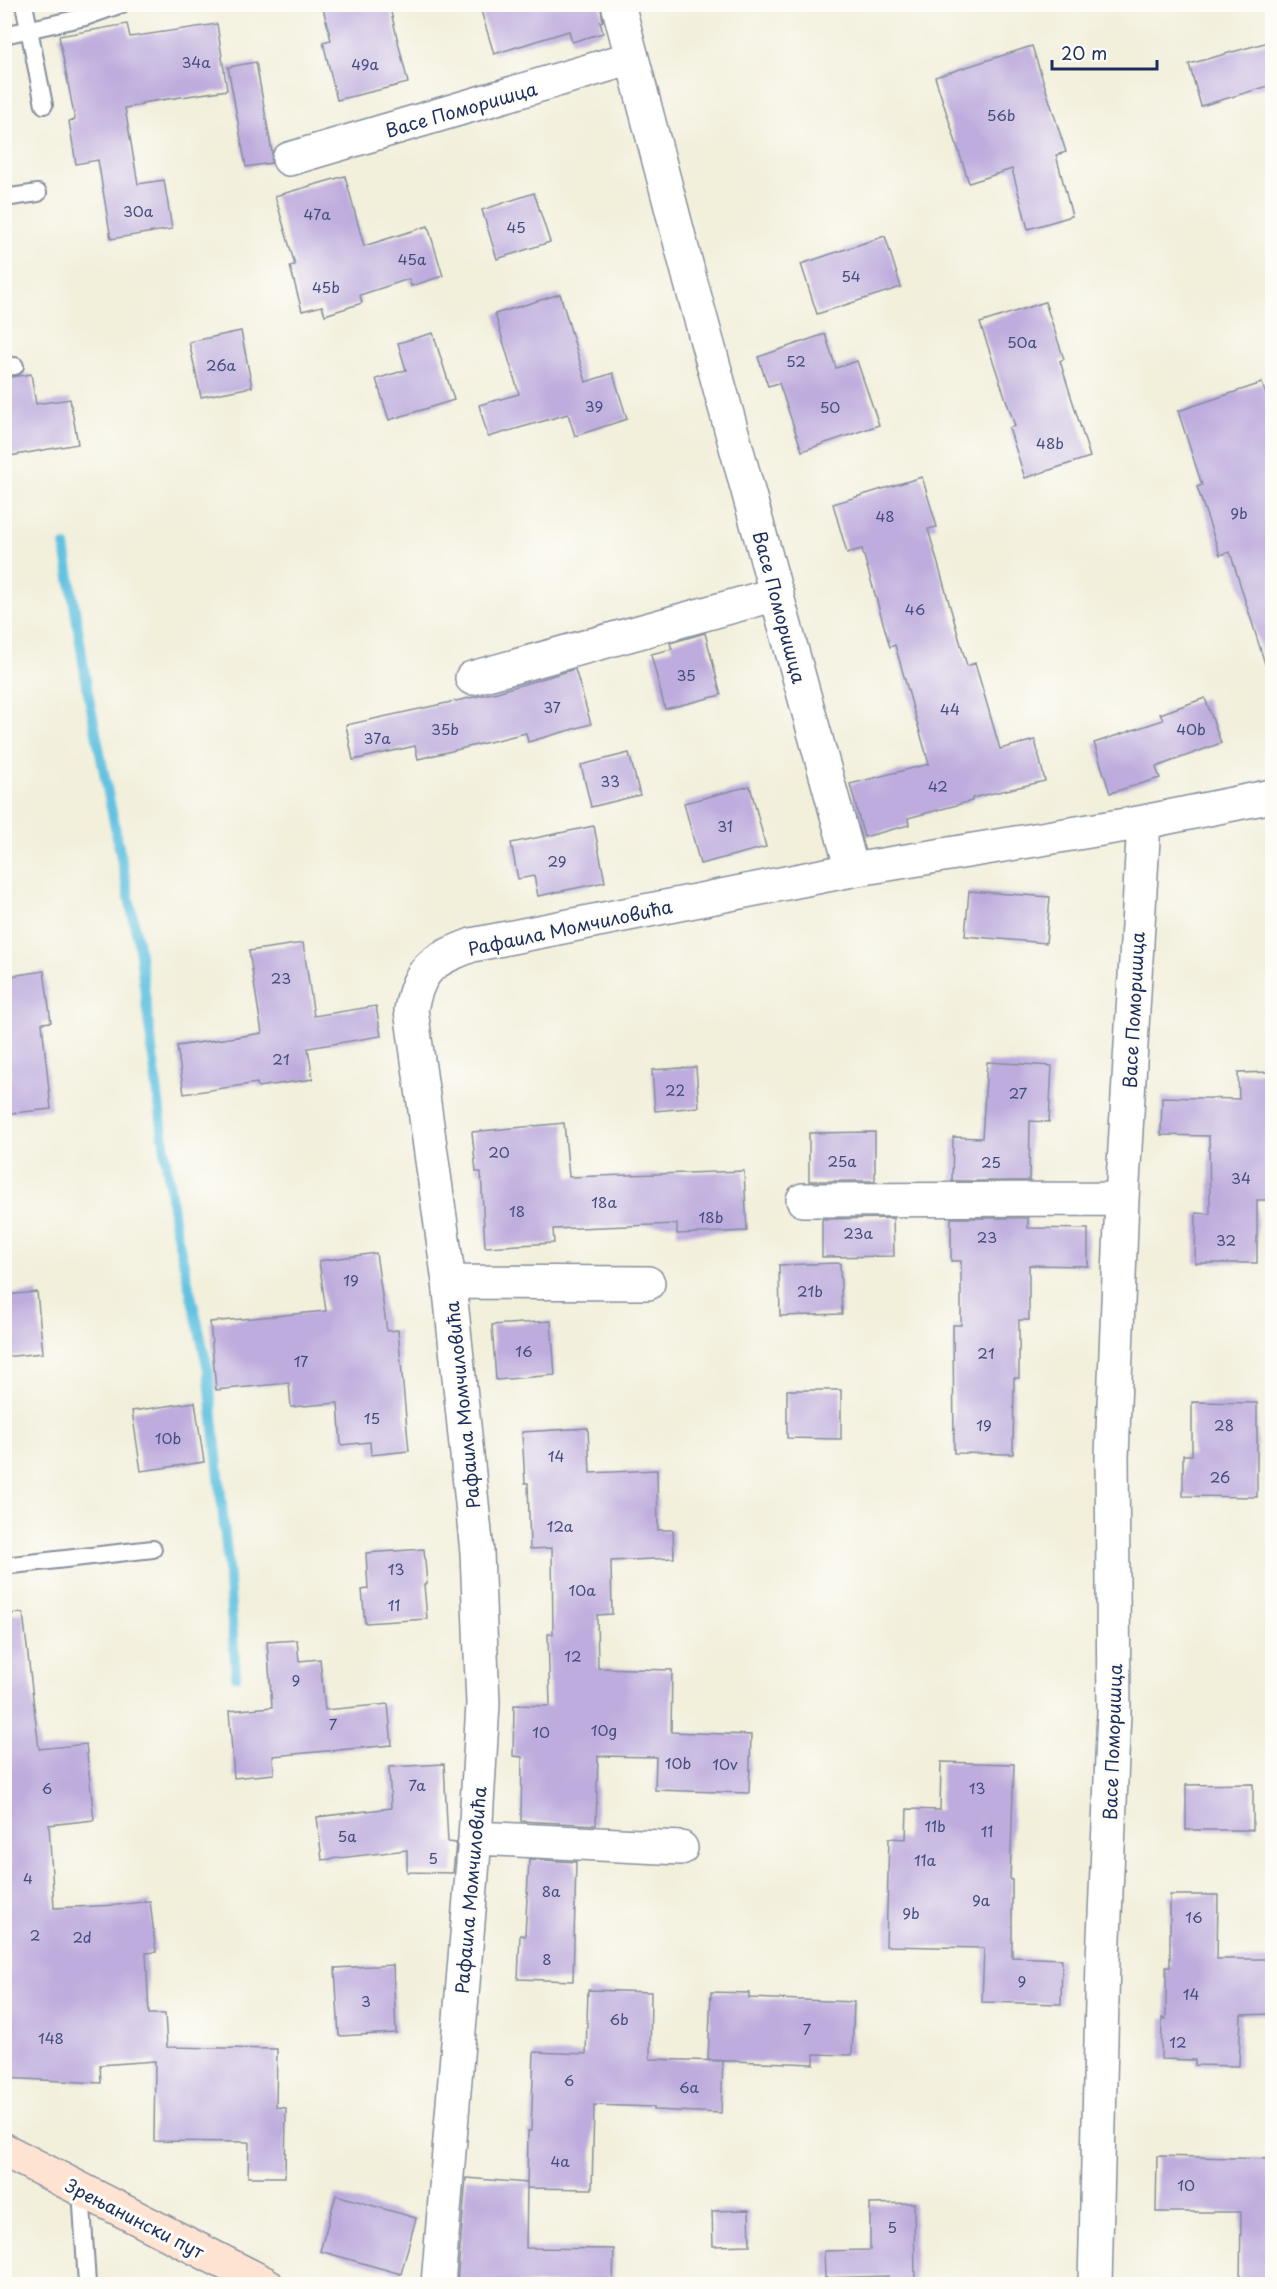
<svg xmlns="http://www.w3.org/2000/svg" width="1277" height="2289" font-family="'Playpen Sans',sans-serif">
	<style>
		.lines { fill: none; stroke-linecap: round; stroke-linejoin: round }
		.stream { stroke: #63c2e1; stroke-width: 10 }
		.building { fill: #bdacdd }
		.service-casing { stroke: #868f9c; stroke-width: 20 }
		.minor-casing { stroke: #868f9c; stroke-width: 36 }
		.secondary-casing { stroke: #868f9c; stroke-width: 36 }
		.service { stroke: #fff; stroke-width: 16 }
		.minor { stroke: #fff; stroke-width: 33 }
		.secondary { stroke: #fee3d2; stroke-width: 33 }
		.labels { text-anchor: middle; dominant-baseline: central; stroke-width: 6; stroke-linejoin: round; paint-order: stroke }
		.number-label { font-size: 15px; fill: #444e7e }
		.street-label { font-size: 18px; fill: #1b2f5e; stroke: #fdfcf7 }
	</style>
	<rect width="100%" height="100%" fill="#fdfcf7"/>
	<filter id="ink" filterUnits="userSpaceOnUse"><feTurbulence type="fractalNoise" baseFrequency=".0167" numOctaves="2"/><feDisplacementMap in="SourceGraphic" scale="12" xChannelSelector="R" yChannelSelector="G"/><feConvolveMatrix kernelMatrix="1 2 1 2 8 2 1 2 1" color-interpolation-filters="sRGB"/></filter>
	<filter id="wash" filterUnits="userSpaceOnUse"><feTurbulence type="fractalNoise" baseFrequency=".008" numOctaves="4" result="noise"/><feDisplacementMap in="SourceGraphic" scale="24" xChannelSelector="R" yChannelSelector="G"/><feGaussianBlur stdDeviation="1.35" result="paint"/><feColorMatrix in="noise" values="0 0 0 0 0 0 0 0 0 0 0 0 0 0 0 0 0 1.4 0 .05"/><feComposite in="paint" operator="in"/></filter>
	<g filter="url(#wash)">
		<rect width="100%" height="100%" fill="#f2efdb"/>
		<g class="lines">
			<path class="stream" d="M 65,546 L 88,693 L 139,947 L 174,1221 L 208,1369 L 227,1555 L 236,1676"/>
		</g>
		<g id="blocks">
			<path class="building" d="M 322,4 L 389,4 L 408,83 L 337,100 L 323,42 L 331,40 Z
				M 479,4 L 600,4 L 603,21 L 600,22 L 603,33 L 572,42 L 569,31 L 494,54 Z
				M 127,24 L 130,37 L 217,24 L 227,90 L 142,103 L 142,105 L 125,108 L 138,184 L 164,180 L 172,229 L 111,239 L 98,160 L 76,164 L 69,121 L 75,120 L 59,36 Z
				M 1272,41 L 1272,85 L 1201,106 L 1189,64 Z
				M 1032,46 L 1066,152 L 1056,155 L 1072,216 L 1028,229 L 1012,169 L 969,183 L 935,77 Z
				M 256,62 L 272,152 L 271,163 L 246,167 L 228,67 Z
				M 345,176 L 364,246 L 428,226 L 443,276 L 411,286 L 409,279 L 360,295 L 362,303 L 325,315 L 322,306 L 302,311 L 290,266 L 295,265 L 275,196 Z
				M 534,193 L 550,242 L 497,259 L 482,210 Z
				M 885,236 L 901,287 L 817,314 L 801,264 Z
				M 560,294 L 586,382 L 613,373 L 627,419 L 575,436 L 568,414 L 488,437 L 479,405 L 519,394 L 495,314 Z
				M 1045,302 L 1064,359 L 1060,361 L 1090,457 L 1025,478 L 1009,428 L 1015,426 L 980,323 Z
				M 241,331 L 252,387 L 201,397 L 189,342 Z
				M 433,333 L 454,400 L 389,420 L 376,379 L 406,370 L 398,343 Z
				M 825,334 L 836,368 L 857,361 L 879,425 L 802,451 L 779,383 L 768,386 L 758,357 Z
				M 31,374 L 36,404 L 70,399 L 78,444 L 4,457 L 4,378 Z
				M 1262,383 L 1272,414 L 1272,666 L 1266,667 L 1230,552 L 1220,555 L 1197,487 L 1202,485 L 1178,411 Z
				M 922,477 L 937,527 L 928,529 L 967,666 L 975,663 L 1000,749 L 1035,740 L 1045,781 L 972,798 L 972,801 L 908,818 L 909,825 L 864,837 L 850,784 L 929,764 L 895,645 L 890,647 L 862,549 L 847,553 L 833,504 Z
				M 705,633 L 721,695 L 665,709 L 651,654 L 672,649 L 670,643 Z
				M 575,669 L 591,724 L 528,742 L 526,733 L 418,759 L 415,746 L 353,760 L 346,725 L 497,692 Z
				M 1205,698 L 1221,743 L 1156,767 L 1160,778 L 1110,793 L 1094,743 L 1163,720 L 1160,714 Z
				M 629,753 L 640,795 L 591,807 L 581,765 Z
				M 750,786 L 766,847 L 700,864 L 684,803 Z
				M 594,826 L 605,882 L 538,896 L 534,876 L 518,879 L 511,843 Z
				M 969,891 L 1050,897 L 1046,943 L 965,936 Z
				M 303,943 L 314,1016 L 376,1006 L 381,1036 L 308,1048 L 313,1079 L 258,1087 L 257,1083 L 184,1094 L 177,1046 L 262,1033 L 249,951 Z
				M 44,971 L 51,1022 L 42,1023 L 51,1109 L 4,1114 L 4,977 Z
				M 987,1062 L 1052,1066 L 1049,1122 L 1030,1121 L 1029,1181 L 952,1181 L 953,1137 L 982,1138 Z
				M 696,1067 L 699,1107 L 655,1111 L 652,1070 Z
				M 1272,1072 L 1272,1200 L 1257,1200 L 1257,1263 L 1195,1263 L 1196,1213 L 1210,1214 L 1209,1136 L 1161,1135 L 1162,1097 L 1239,1099 L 1238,1073 Z
				M 564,1123 L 569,1177 L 744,1171 L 747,1231 L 677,1234 L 677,1224 L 553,1229 L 554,1243 L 485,1247 L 481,1172 L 476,1172 L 472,1132 Z
				M 875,1132 L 875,1181 L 809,1181 L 809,1133 Z
				M 893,1218 L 894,1256 L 822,1257 L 822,1219 Z
				M 951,1218 L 1028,1218 L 1028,1228 L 1088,1229 L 1088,1266 L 1029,1265 L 1029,1320 L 1019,1320 L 1019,1378 L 1014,1378 L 1013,1454 L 954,1453 L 953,1325 L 961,1325 L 961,1261 L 951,1261 Z
				M 376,1253 L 387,1331 L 398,1330 L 409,1451 L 371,1455 L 370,1442 L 341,1445 L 338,1403 L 291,1407 L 289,1383 L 216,1390 L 210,1322 L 326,1311 L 319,1261 Z
				M 840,1263 L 842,1314 L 780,1316 L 779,1265 Z
				M 37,1292 L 43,1353 L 4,1357 L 4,1295 Z
				M 551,1321 L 555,1375 L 496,1380 L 492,1325 Z
				M 787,1390 L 841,1390 L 841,1439 L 787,1438 Z
				M 195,1402 L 204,1462 L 141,1471 L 132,1411 Z
				M 1192,1402 L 1257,1403 L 1257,1497 L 1183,1496 L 1183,1455 L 1192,1455 Z
				M 588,1428 L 590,1473 L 657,1470 L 658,1530 L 673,1530 L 674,1558 L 611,1561 L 612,1614 L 597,1615 L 598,1668 L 672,1670 L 671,1732 L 751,1735 L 749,1793 L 655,1790 L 656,1757 L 598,1756 L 596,1825 L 521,1821 L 522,1757 L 513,1756 L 514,1705 L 550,1706 L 548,1634 L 553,1634 L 552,1548 L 530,1549 L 528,1483 L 525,1483 L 522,1432 Z
				M 424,1549 L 427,1584 L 424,1584 L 427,1619 L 365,1623 L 362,1590 L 368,1589 L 366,1553 Z
				M 23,1613 L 39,1749 L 86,1744 L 94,1820 L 49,1825 L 54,1908 L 117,1905 L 150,1901 L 156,1952 L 146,1953 L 149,2014 L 165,2014 L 167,2047 L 277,2049 L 276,2107 L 286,2108 L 285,2177 L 248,2177 L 249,2142 L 154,2141 L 155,2061 L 100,2065 L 101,2083 L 4,2078 L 4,1997 L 7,1997 L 4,1957 L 4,1614 Z
				M 297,1640 L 299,1661 L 320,1659 L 325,1710 L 388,1704 L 392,1745 L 273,1756 L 274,1774 L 234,1778 L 229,1711 L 272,1707 L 267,1642 Z
				M 941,1762 L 1014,1764 L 1010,1880 L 1012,1880 L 1012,1957 L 1062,1959 L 1061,2004 L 982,2002 L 984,1948 L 886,1946 L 889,1838 L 906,1839 L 907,1809 L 940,1810 Z
				M 444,1764 L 448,1842 L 456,1843 L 453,1873 L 407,1872 L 407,1850 L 322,1860 L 317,1817 L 391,1808 L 389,1767 Z
				M 1253,1784 L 1253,1830 L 1186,1830 L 1186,1785 Z
				M 529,1859 L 576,1862 L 573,1981 L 518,1979 L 520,1935 L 525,1936 Z
				M 1170,1895 L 1218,1895 L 1217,1959 L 1272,1959 L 1272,2014 L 1241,2015 L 1239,2066 L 1195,2065 L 1195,2060 L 1161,2059 L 1162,2018 L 1166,2019 L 1166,1967 L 1170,1967 Z
				M 393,1965 L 396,2033 L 339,2036 L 335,1968 Z
				M 588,1990 L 651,1992 L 650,2059 L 723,2061 L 721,2113 L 654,2110 L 654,2107 L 594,2105 L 592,2189 L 527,2188 L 528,2131 L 531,2131 L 534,2052 L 586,2054 Z
				M 711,1992 L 749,1993 L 749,1998 L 854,2002 L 852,2055 L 814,2054 L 814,2064 L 708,2060 Z
				M 1157,2156 L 1272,2159 L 1272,2284 L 1240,2284 L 1241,2212 L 1156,2212 Z
				M 466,2178 L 527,2183 L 526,2248 L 614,2249 L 613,2284 L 457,2284 Z
				M 336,2195 L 416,2218 L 401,2274 L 320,2251 Z
				M 914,2203 L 915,2284 L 888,2284 L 888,2276 L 825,2278 L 824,2251 L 870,2250 L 870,2204 Z
				M 749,2210 L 750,2245 L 713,2246 L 712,2211 Z"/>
		</g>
	</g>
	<g filter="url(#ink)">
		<use href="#blocks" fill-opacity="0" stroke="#868f9c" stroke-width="1.5"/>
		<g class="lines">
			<defs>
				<path id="service" d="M 24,4 L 44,105
					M 4,35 L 85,17 L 122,4
					M 4,198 L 38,193
					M 4,367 L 15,366
					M 4,1566 L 153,1549
					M 81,2190 L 87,2284"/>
				<path id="minor" d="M 618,4 L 691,283 L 852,870
					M 289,159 L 632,58
					M 472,678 L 777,594
					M 803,1200 L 1122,1199
					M 449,1282 L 648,1283
					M 475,1838 L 681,1848
					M 438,2284 L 475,1838 L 483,1704 L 477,1552 L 459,1377 L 449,1282 L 411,1010 C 419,967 433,960 472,945 L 852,870 L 1144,822 L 1272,796
					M 1095,2284 L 1103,1960 L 1114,1712 L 1112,1457 L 1122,1199 L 1144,822"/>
				<path id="secondary" d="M 4,2150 L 266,2284"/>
			</defs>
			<use href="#service" class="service-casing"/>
			<use href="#minor" class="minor-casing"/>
			<use href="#secondary" class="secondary-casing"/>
			<use href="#service" class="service"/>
			<use href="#minor" class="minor"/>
			<use href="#secondary" class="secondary"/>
		</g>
	</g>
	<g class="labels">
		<g class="number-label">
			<text x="196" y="61">34a</text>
			<text x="365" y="63">49a</text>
			<text x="1001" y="114">56b</text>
			<text x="138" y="210">30a</text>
			<text x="317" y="213">47a</text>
			<text x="516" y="226">45</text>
			<text x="412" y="258">45a</text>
			<text x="851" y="275">54</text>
			<text x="326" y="286">45b</text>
			<text x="1022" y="341">50a</text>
			<text x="796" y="360">52</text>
			<text x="221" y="364">26a</text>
			<text x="594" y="405">39</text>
			<text x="830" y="406">50</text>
			<text x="1050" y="442">48b</text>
			<text x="1239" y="512">9b</text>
			<text x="885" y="515">48</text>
			<text x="915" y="608">46</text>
			<text x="686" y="674">35</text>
			<text x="552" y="706">37</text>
			<text x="950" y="708">44</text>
			<text x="445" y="728">35b</text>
			<text x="1191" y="728">40b</text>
			<text x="377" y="737">37a</text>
			<text x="610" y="780">33</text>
			<text x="938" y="785">42</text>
			<text x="725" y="825">31</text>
			<text x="557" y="860">29</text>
			<text x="281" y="977">23</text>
			<text x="281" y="1058">21</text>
			<text x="675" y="1089">22</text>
			<text x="1018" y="1092">27</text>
			<text x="499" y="1151">20</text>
			<text x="842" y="1160">25a</text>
			<text x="991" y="1161">25</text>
			<text x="1241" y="1177">34</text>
			<text x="604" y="1201">18a</text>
			<text x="517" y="1210">18</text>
			<text x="711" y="1216">18b</text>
			<text x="858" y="1232">23a</text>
			<text x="987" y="1236">23</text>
			<text x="1226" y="1239">32</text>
			<text x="351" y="1279">19</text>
			<text x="810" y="1290">21b</text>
			<text x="524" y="1350">16</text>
			<text x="986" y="1352">21</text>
			<text x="301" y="1360">17</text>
			<text x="372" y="1417">15</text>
			<text x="984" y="1424">19</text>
			<text x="1224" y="1424">28</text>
			<text x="168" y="1437">10b</text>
			<text x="556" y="1455">14</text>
			<text x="1220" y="1476">26</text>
			<text x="560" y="1525">12a</text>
			<text x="396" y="1568">13</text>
			<text x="582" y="1589">10a</text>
			<text x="394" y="1604">11</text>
			<text x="573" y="1655">12</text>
			<text x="296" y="1679">9</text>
			<text x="333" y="1723">7</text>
			<text x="604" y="1729">10g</text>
			<text x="541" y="1731">10</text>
			<text x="678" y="1762">10b</text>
			<text x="725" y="1763">10v</text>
			<text x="417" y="1784">7a</text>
			<text x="47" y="1787">6</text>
			<text x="977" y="1787">13</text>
			<text x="935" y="1825">11b</text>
			<text x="987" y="1830">11</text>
			<text x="347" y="1835">5a</text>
			<text x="433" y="1857">5</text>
			<text x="925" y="1859">11a</text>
			<text x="28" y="1877">4</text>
			<text x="551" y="1890">8a</text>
			<text x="981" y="1899">9a</text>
			<text x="911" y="1912">9b</text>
			<text x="1194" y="1916">16</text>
			<text x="35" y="1934">2</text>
			<text x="82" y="1936">2d</text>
			<text x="547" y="1958">8</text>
			<text x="1022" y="1980">9</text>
			<text x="1191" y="1993">14</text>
			<text x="366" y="2000">3</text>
			<text x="619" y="2018">6b</text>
			<text x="807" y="2028">7</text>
			<text x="51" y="2037">148</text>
			<text x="1178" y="2041">12</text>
			<text x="569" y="2079">6</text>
			<text x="689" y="2086">6a</text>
			<text x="560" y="2160">4a</text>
			<text x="1186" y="2184">10</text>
			<text x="892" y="2226">5</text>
		</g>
		<g class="street-label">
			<text transform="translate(461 109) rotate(-16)">Васе Поморишца</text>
			<text transform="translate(780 607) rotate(75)">Васе Поморишца</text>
			<text transform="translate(570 927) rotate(-12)">Рафаила Момчиловића</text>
			<text transform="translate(1133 1010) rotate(-87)">Васе Поморишца</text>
			<text transform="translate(462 1405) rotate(-96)">Рафаила Момчиловића</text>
			<text transform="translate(1112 1742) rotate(-88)">Васе Поморишца</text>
			<text transform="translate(470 1890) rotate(-85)">Рафаила Момчиловића</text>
			<text transform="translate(135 2218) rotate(27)">Зрењанински пут</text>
		</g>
	</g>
	<rect width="1277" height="2289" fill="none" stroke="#fdfcf7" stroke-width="24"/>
	<path d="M1052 60v9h105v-9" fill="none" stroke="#1b2f5e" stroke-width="3"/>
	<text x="1061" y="60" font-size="18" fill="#1b2f5e" stroke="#fdfcf7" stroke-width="4.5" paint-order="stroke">20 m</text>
</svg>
